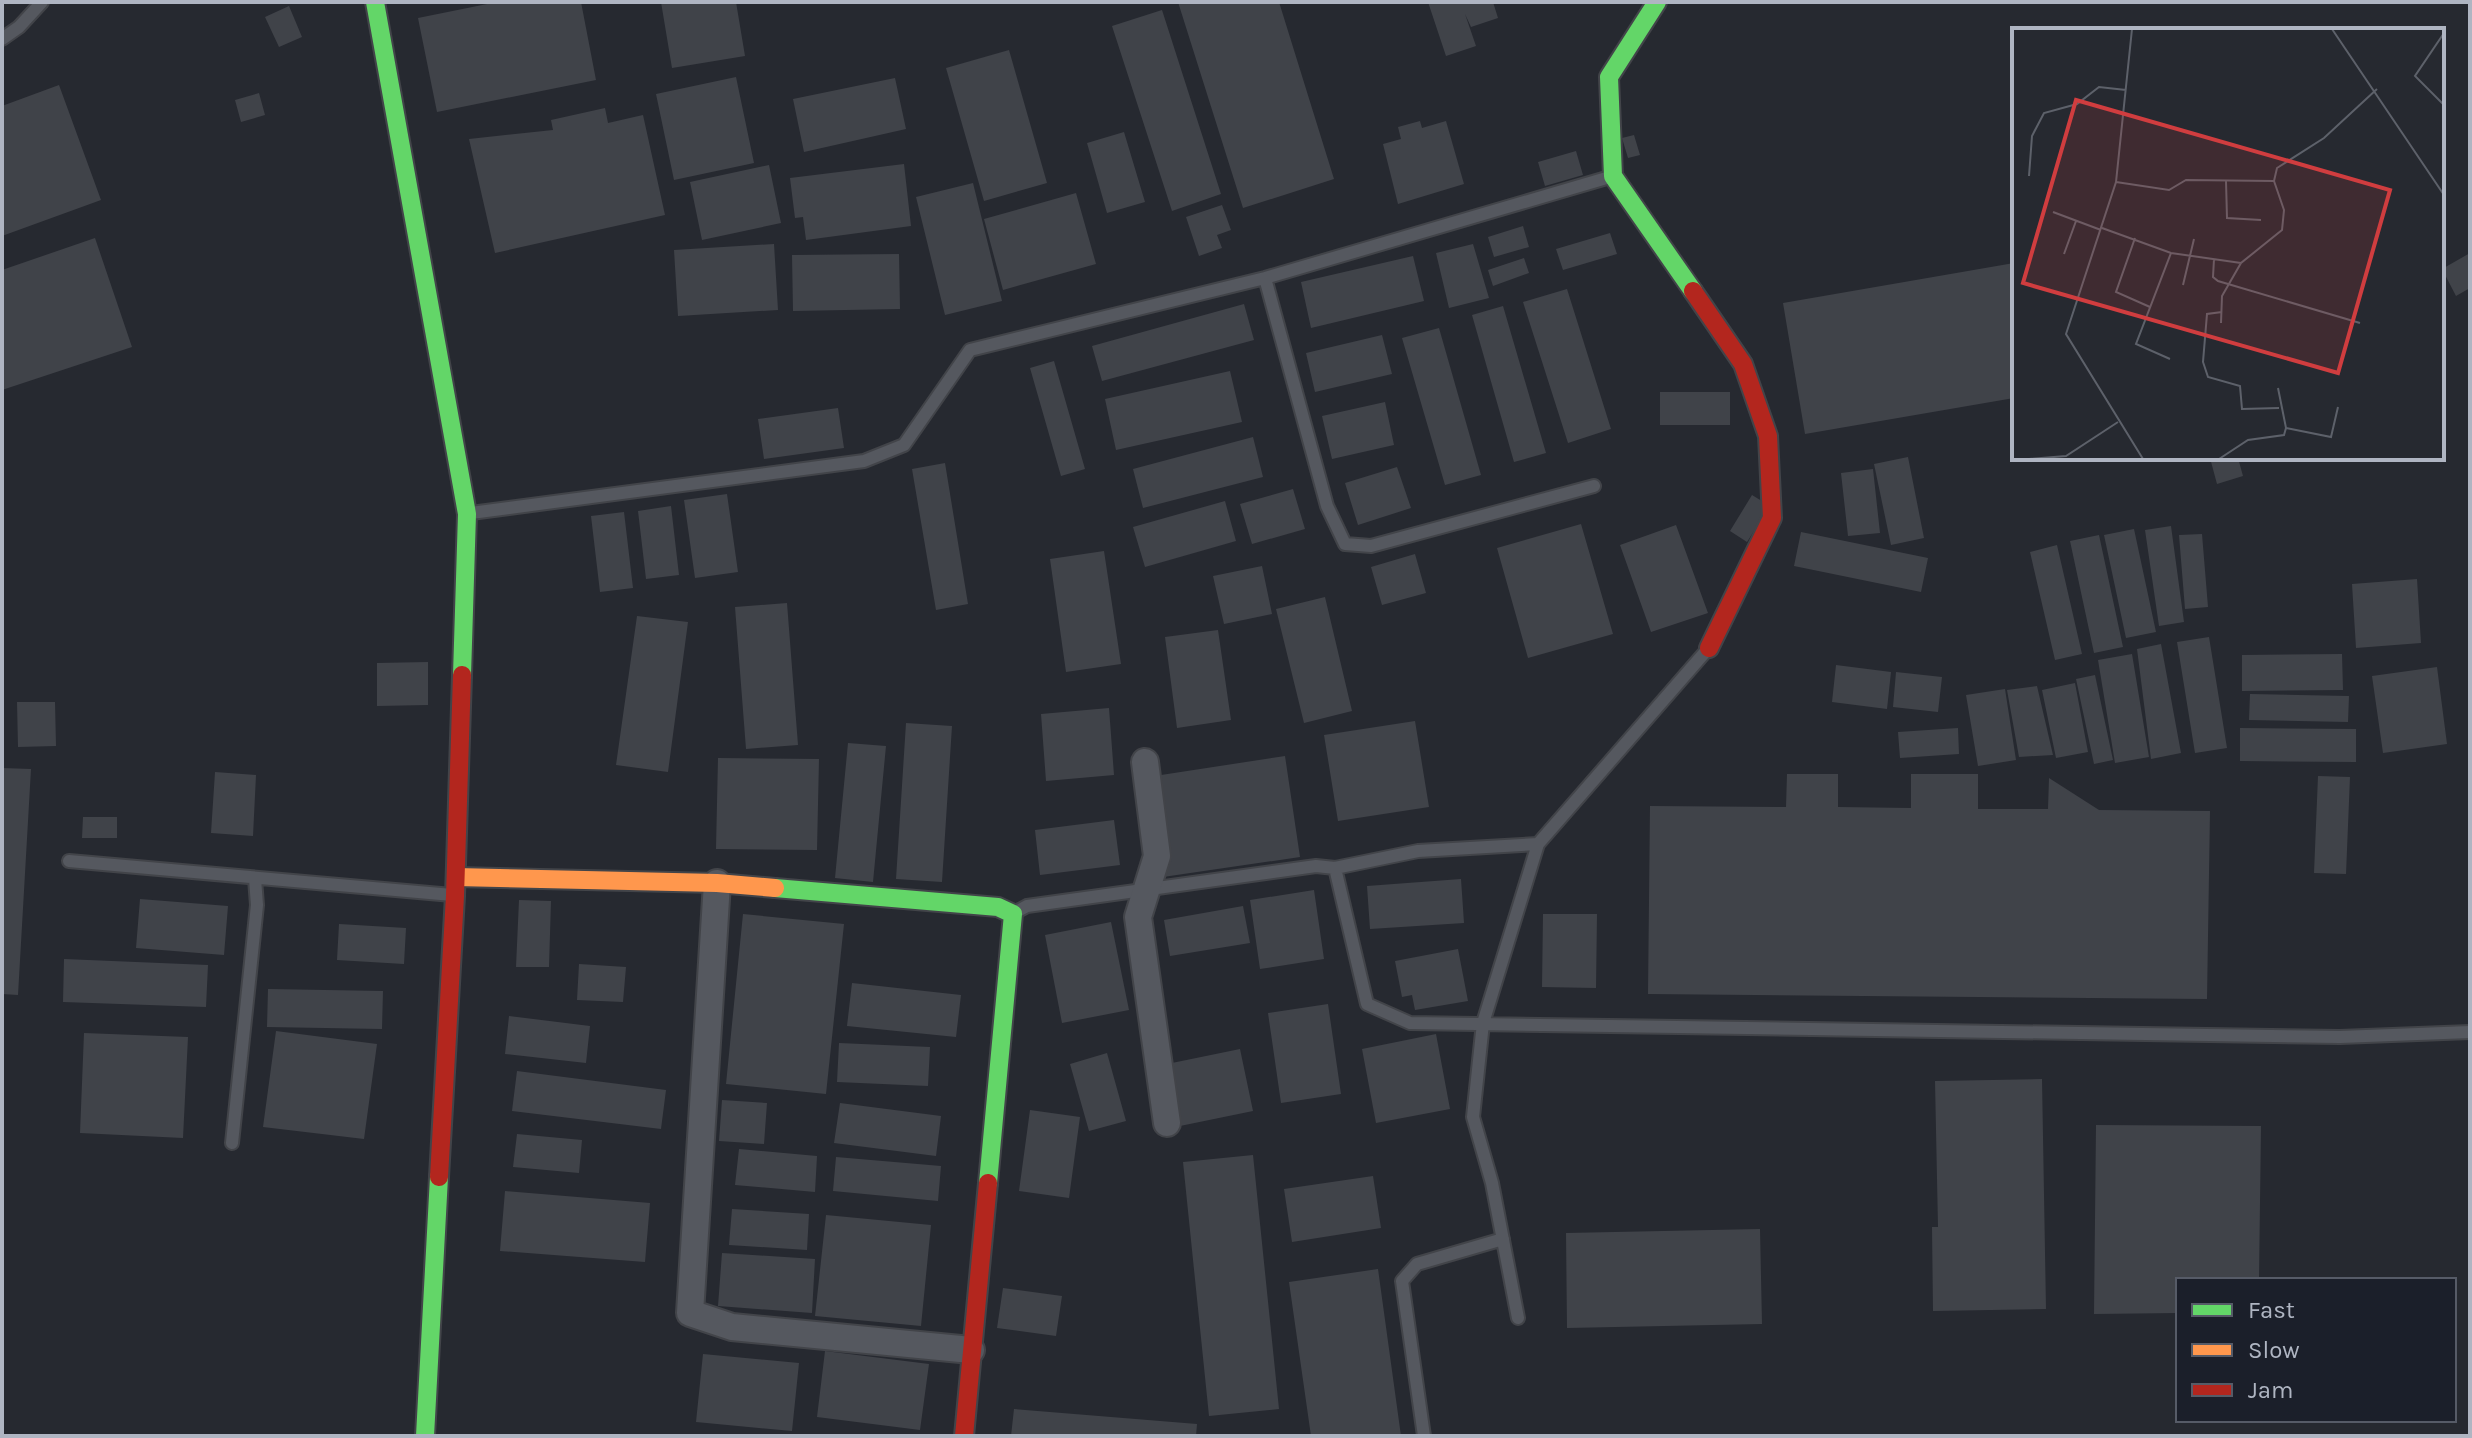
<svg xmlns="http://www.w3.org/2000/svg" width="2472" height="1438" font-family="Karla,sans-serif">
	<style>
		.building { fill: #404349 }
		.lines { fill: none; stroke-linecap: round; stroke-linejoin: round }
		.lane-casing { stroke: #424449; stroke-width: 16 }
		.street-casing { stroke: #424449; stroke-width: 30 }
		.fast-casing { stroke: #424449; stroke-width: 22 }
		.slow-casing { stroke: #424449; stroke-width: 22 }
		.jam-casing { stroke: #424449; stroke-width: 22 }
		.lane { stroke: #55585f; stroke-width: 12 }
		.street { stroke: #55585f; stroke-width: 26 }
		.fast { stroke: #63d668; stroke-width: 18 }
		.slow { stroke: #ff974d; stroke-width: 18 }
		.jam { stroke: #b3261e; stroke-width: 18 }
		.inset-road { fill: none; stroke: #5d616a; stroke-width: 2 }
		.view { fill: #d03d3f; fill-opacity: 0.15; stroke: #d03d3f; stroke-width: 4 }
		.inset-edge { fill: none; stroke: #afb5c2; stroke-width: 4 }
	</style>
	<rect width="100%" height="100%" fill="#262930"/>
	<path class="building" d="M 497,2 L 581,2 L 596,80 L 437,112 L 418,18 Z
		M 661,2 L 736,2 L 745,56 L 672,68 Z
		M 1178,2 L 1279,2 L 1334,179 L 1243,208 Z
		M 1428,2 L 1493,2 L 1498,18 L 1471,27 L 1465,14 L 1476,46 L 1446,56 Z
		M 289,6 L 302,37 L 279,47 L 265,17 Z
		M 1162,10 L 1221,194 L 1172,211 L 1112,26 Z
		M 1009,50 L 1047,183 L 984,201 L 946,68 Z
		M 736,77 L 754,163 L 674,180 L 656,94 Z
		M 895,78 L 906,129 L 804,152 L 793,99 Z
		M 59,85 L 101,200 L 2,236 L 2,106 Z
		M 259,93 L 265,115 L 241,122 L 235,100 Z
		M 605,108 L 608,123 L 643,115 L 665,215 L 495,253 L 469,139 L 553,130 L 551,120 Z
		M 1420,121 L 1422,128 L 1446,121 L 1464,184 L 1398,204 L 1383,144 L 1401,139 L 1398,127 Z
		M 1124,132 L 1145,202 L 1107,213 L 1087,143 Z
		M 1634,135 L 1640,155 L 1628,158 L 1622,138 Z
		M 1576,151 L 1583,175 L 1545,186 L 1538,162 Z
		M 904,164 L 911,226 L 806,240 L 803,217 L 795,218 L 790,178 Z
		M 769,165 L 781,223 L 702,240 L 690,182 Z
		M 973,183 L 1002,301 L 945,315 L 916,197 Z
		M 1076,193 L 1096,264 L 1003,290 L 984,219 Z
		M 1222,205 L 1231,230 L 1217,235 L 1222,248 L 1199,256 L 1186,217 Z
		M 1523,226 L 1529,247 L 1494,257 L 1488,237 Z
		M 1610,233 L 1617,254 L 1563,270 L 1556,249 Z
		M 95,238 L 132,347 L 2,390 L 2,270 Z
		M 774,244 L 778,310 L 678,316 L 674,250 Z
		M 1473,244 L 1489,298 L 1449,308 L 1436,253 Z
		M 2470,253 L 2470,288 L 2456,296 L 2442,269 Z
		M 899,254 L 900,309 L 793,311 L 792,255 Z
		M 1413,256 L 1424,301 L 1311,328 L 1301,282 Z
		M 1524,258 L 1529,273 L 1493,286 L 1488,270 Z
		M 2014,263 L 2014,398 L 1805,434 L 1783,303 Z
		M 1567,289 L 1611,429 L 1568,443 L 1523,302 Z
		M 1244,304 L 1254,340 L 1102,381 L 1092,346 Z
		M 1503,306 L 1546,453 L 1514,462 L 1472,315 Z
		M 1439,328 L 1481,475 L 1445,485 L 1402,338 Z
		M 1382,335 L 1392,374 L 1315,392 L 1306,353 Z
		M 1054,361 L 1085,469 L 1061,476 L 1030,368 Z
		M 1230,371 L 1242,422 L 1116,450 L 1105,399 Z
		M 1660,392 L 1730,392 L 1730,425 L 1660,425 Z
		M 1385,402 L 1394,445 L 1332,459 L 1322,416 Z
		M 838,408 L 844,448 L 764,459 L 758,419 Z
		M 1253,437 L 1263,477 L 1143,508 L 1133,469 Z
		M 1908,457 L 1924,538 L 1891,545 L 1874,464 Z
		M 2210,458 L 2238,458 L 2243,476 L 2217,484 Z
		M 945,463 L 968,604 L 936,610 L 912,469 Z
		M 1397,467 L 1411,508 L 1358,525 L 1345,483 Z
		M 1873,469 L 1880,533 L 1848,536 L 1841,473 Z
		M 1293,489 L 1305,529 L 1252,544 L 1240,504 Z
		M 727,494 L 738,572 L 695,578 L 684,500 Z
		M 1752,495 L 1770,506 L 1747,542 L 1730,531 Z
		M 1225,501 L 1236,541 L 1145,567 L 1133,527 Z
		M 671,506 L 679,575 L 646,579 L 638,511 Z
		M 624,512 L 633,588 L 600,592 L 591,516 Z
		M 1581,524 L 1613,634 L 1528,658 L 1497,548 Z
		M 1676,525 L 1708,613 L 1651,632 L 1620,545 Z
		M 2171,526 L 2184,622 L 2159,626 L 2145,530 Z
		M 2134,529 L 2156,632 L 2126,638 L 2104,535 Z
		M 1801,532 L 1928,558 L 1921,592 L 1794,566 Z
		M 2202,534 L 2208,607 L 2185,609 L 2179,535 Z
		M 2099,535 L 2123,647 L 2094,653 L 2070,541 Z
		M 2057,545 L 2082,654 L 2055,660 L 2030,552 Z
		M 1104,551 L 1121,664 L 1066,672 L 1050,559 Z
		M 1415,554 L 1426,593 L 1382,605 L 1371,567 Z
		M 1262,566 L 1272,614 L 1224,624 L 1213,576 Z
		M 2417,579 L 2421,643 L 2356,648 L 2352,584 Z
		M 1325,597 L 1352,711 L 1304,723 L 1276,609 Z
		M 787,603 L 798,745 L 746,749 L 735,607 Z
		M 637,616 L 688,622 L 668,772 L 616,765 Z
		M 1218,630 L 1231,720 L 1177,728 L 1165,637 Z
		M 2209,637 L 2227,748 L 2195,753 L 2177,642 Z
		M 2161,644 L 2181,753 L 2151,759 L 2137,649 Z
		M 2132,654 L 2149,757 L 2115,763 L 2098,660 Z
		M 2342,654 L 2343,690 L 2242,691 L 2242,655 Z
		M 428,662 L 428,705 L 377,706 L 377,663 Z
		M 1836,665 L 1891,672 L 1887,709 L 1832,702 Z
		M 2437,667 L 2447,744 L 2383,753 L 2372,676 Z
		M 1896,672 L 1942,677 L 1938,712 L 1893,707 Z
		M 2095,675 L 2113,760 L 2094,764 L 2076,679 Z
		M 2075,683 L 2088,752 L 2056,758 L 2042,690 Z
		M 2037,686 L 2053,755 L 2019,757 L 2007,690 Z
		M 2005,689 L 2016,760 L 1978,766 L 1966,695 Z
		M 2250,694 L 2349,696 L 2348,722 L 2249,720 Z
		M 17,702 L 55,702 L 56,746 L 18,747 Z
		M 1109,708 L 1114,775 L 1046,781 L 1041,714 Z
		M 1415,721 L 1429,807 L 1338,821 L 1324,735 Z
		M 906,723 L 952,726 L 942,882 L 896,879 Z
		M 1958,728 L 1959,754 L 1900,758 L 1898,732 Z
		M 2240,728 L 2356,729 L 2356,762 L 2240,761 Z
		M 848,743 L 886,746 L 873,882 L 835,878 Z
		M 1285,756 L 1300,857 L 1163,877 L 1148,777 Z
		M 718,758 L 819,759 L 817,850 L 716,849 Z
		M 2,768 L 31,769 L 18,995 L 2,994 Z
		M 215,772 L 256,775 L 253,836 L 211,833 Z
		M 1787,774 L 1838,774 L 1838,807 L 1911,808 L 1911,774 L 1978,774 L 1978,809 L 2048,809 L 2049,778 L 2099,810 L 2210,811 L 2207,999 L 1648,994 L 1650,806 L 1786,807 Z
		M 2318,776 L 2350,777 L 2346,874 L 2314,873 Z
		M 83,817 L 117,817 L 117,838 L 82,838 Z
		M 1114,820 L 1120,865 L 1040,875 L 1035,830 Z
		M 1461,879 L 1464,923 L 1370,929 L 1367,886 Z
		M 1314,890 L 1324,959 L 1260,969 L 1250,900 Z
		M 140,899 L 228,906 L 224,955 L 136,948 Z
		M 519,900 L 551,901 L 549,967 L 516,967 Z
		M 1243,906 L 1250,943 L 1170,956 L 1164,920 Z
		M 743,914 L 844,924 L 826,1094 L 726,1084 Z
		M 1543,914 L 1597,914 L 1596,988 L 1542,987 Z
		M 1111,922 L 1129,1010 L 1062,1023 L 1045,935 Z
		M 339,924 L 406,928 L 404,964 L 337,960 Z
		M 1458,949 L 1468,1001 L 1415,1010 L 1412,995 L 1402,997 L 1395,961 Z
		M 64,959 L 208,965 L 206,1007 L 63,1002 Z
		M 579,964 L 626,967 L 623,1002 L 577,1000 Z
		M 852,983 L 961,995 L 956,1037 L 847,1026 Z
		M 268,989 L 383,991 L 382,1029 L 267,1027 Z
		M 1328,1004 L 1341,1094 L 1281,1103 L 1268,1013 Z
		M 509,1016 L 590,1026 L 586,1063 L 505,1054 Z
		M 276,1031 L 377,1044 L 364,1139 L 263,1127 Z
		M 84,1033 L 188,1037 L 183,1138 L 80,1133 Z
		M 1436,1034 L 1450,1109 L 1376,1123 L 1362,1049 Z
		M 839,1043 L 930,1047 L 928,1086 L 837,1082 Z
		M 1240,1049 L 1253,1111 L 1180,1126 L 1167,1064 Z
		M 1107,1053 L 1126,1121 L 1089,1131 L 1070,1064 Z
		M 517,1071 L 666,1090 L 661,1129 L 512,1111 Z
		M 2042,1079 L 2046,1309 L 1933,1311 L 1932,1227 L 1938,1227 L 1935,1081 Z
		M 722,1100 L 767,1103 L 764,1144 L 719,1141 Z
		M 840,1103 L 941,1116 L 936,1156 L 834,1143 Z
		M 1030,1110 L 1080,1117 L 1069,1198 L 1019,1191 Z
		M 2096,1125 L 2261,1126 L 2259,1280 L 2178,1280 L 2178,1313 L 2094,1314 Z
		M 517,1134 L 582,1140 L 579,1173 L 513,1167 Z
		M 739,1149 L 817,1156 L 815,1192 L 735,1185 Z
		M 1253,1155 L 1279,1409 L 1209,1416 L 1183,1162 Z
		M 836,1157 L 941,1166 L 938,1201 L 833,1191 Z
		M 1373,1176 L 1381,1228 L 1292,1242 L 1284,1189 Z
		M 505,1191 L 650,1203 L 645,1262 L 500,1251 Z
		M 732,1209 L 809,1214 L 807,1250 L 729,1245 Z
		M 826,1215 L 931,1225 L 921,1326 L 815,1316 Z
		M 1760,1229 L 1762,1324 L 1567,1328 L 1566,1233 Z
		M 722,1253 L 815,1259 L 812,1313 L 718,1306 Z
		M 1378,1269 L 1401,1436 L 1311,1436 L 1289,1282 Z
		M 1003,1288 L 1062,1296 L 1056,1336 L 997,1328 Z
		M 825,1351 L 929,1364 L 920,1430 L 817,1417 Z
		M 703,1354 L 799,1363 L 792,1431 L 696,1422 Z
		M 1014,1409 L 1197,1424 L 1196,1436 L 1011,1436 Z"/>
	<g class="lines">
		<defs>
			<path id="lane" d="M 2,39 L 19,27 L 42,2
				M 1265,278 L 1327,506 L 1345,544 L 1371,546 L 1594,486
				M 471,513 L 864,461 L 904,445 L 970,350 L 1265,278 L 1610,177
				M 69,861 L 452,895
				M 1335,868 L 1367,1004 L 1410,1023 L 2340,1037 L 2470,1032
				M 1016,912 L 1027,906 L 1316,866 L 1335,868 L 1418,851 L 1538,844
				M 232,1143 L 257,905 L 255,879
				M 1518,1318 L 1492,1183 L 1473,1117 L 1483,1023 L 1538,844 L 1707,650
				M 1424,1436 L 1402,1281 L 1417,1264 L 1503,1239"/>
			<path id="street" d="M 1145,762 L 1157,856 L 1138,917 L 1167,1123
				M 717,883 L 690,1313 L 732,1327 L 971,1350"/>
			<path id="fast" d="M 375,2 L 467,514 L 462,675
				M 1657,2 L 1609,77 L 1613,176 L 1693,291
				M 775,888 L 998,907 L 1013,914 L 988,1183
				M 425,1436 L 439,1177"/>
			<path id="slow" d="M 456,877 L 717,883 L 775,888"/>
			<path id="jam" d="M 1693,291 L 1743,364 L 1768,436 L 1772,518 L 1709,648
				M 439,1177 L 455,896 L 462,675
				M 964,1436 L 988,1183"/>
		</defs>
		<use href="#lane" class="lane-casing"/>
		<use href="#street" class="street-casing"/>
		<use href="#fast" class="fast-casing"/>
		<use href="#slow" class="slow-casing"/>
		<use href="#jam" class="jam-casing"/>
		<use href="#lane" class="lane"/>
		<use href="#street" class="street"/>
		<use href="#fast" class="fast"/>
		<use href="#slow" class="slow"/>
		<use href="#jam" class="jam"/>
	</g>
	<g transform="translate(2012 28)">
		<rect width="432" height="432" fill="#262930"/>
		<path class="inset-road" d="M 120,1 L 104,154 L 54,306 L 131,431M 320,1 L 432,167M 432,5 L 403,48 L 432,77M 17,148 L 20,108 L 32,85 L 65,76 L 87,59 L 114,62M 214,153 L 215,190 L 249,192M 104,154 L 157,162 L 174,152 L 262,153M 41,184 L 89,202M 90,200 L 159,225 L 229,235M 123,210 L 104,264 L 138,279M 52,226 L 64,193M 202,231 L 201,249 L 206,253 L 348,295M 171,257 L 182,211M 210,284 L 195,286 L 191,334 L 196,349 L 228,358 L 230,381 L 267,380M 209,295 L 210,268 L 229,235 L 270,202 L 272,182 L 262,153 L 265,140 L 312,110 L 365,61M 158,331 L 124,316 L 159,225M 266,360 L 274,400 L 319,409 L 326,379M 17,431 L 54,428 L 106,394M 207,431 L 236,412 L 272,407 L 274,400"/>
		<path class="view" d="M 64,72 L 378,162 L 326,345 L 11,255 Z"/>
		<rect width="432" height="432" class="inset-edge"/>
	</g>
	<rect width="2472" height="1438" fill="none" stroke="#afb5c2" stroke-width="8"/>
	<rect x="2176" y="1278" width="280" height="144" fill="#1b1f2a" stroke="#565b67" stroke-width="2"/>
	<rect x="2192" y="1304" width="40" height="12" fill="#63d668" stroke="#565b67" stroke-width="2"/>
	<text x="2248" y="1318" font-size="24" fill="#afb5c2">Fast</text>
	<rect x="2192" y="1344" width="40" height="12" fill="#ff974d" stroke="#565b67" stroke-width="2"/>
	<text x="2248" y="1358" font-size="24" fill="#afb5c2">Slow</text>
	<rect x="2192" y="1384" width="40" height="12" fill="#b3261e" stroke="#565b67" stroke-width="2"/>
	<text x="2248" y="1398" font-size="24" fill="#afb5c2">Jam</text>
</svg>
